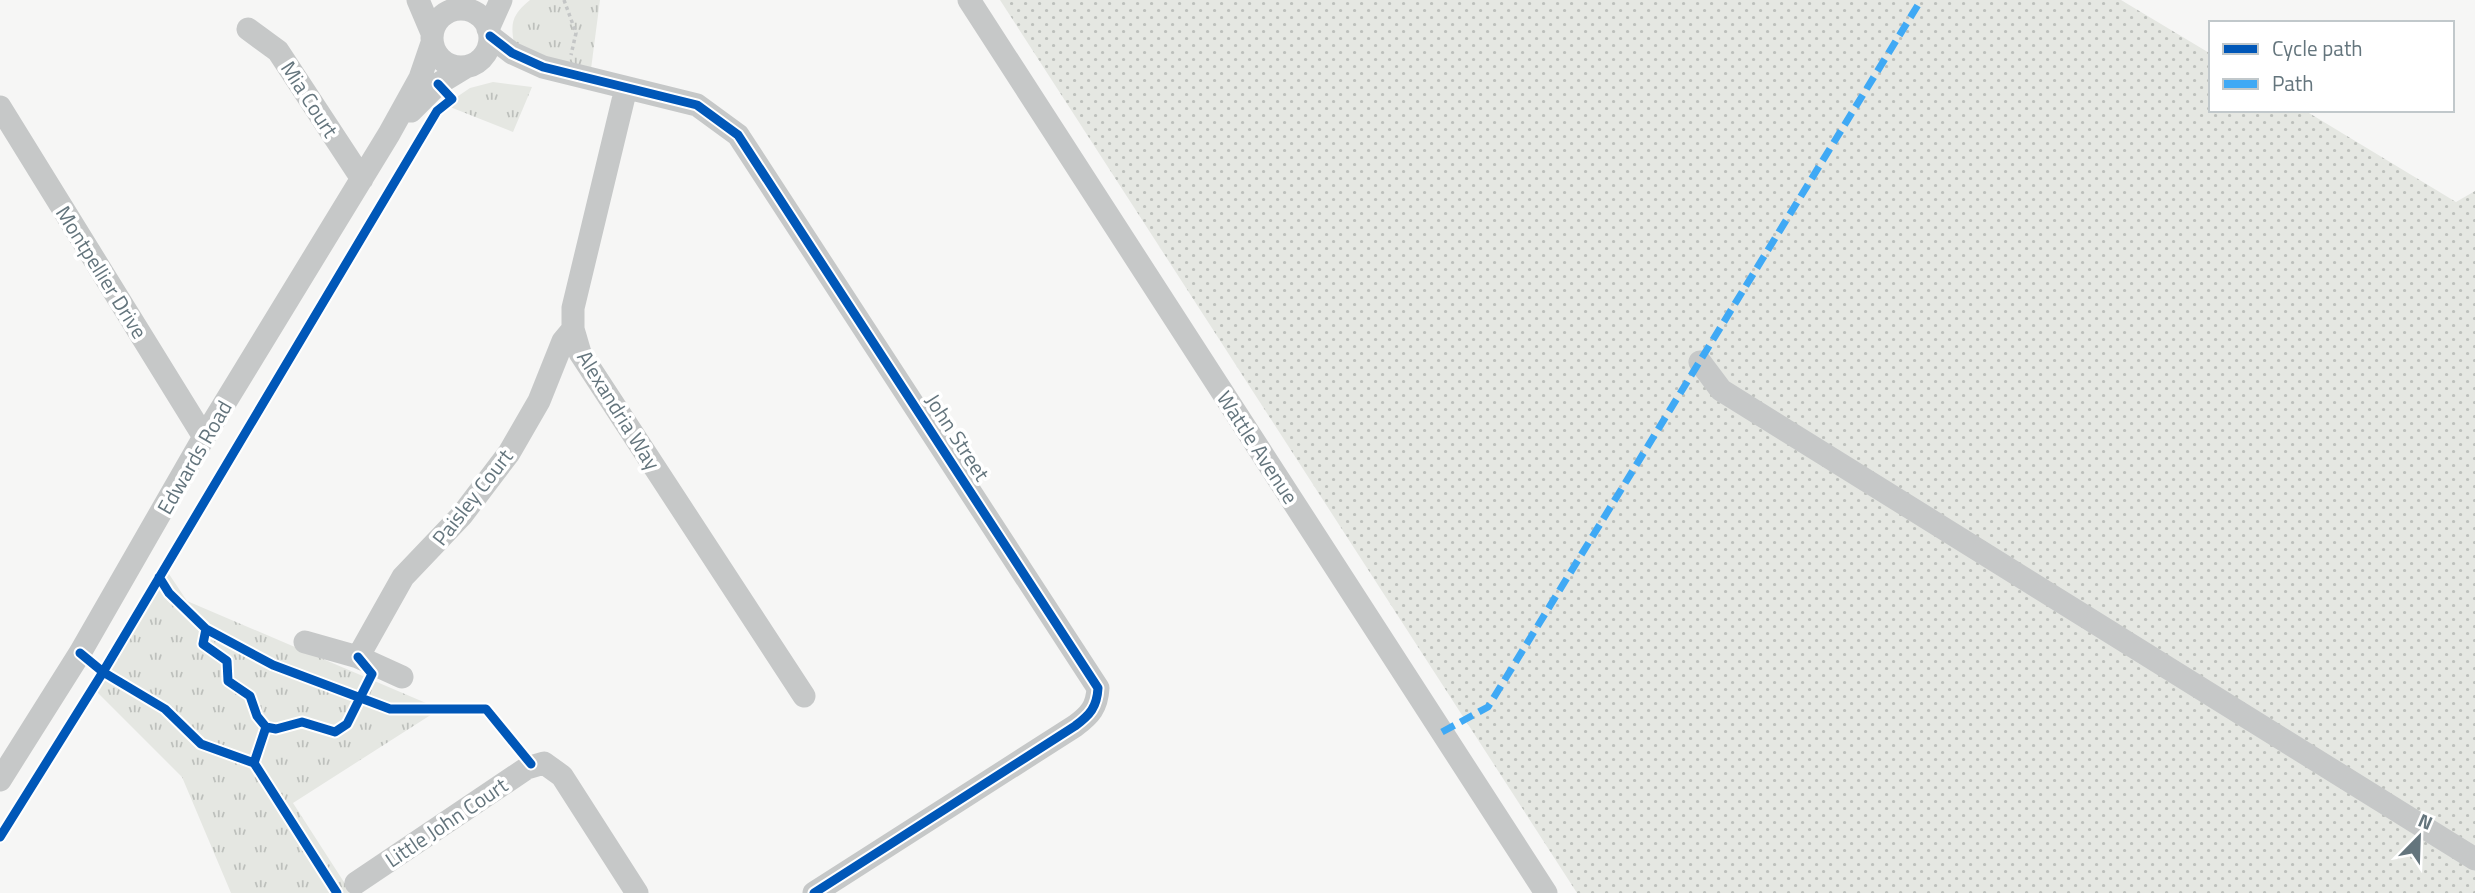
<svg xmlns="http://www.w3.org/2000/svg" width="2475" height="893" font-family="'Titillium Web',sans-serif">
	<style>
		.grass { fill: url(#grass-dots) }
		.park { fill: url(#park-tufts) }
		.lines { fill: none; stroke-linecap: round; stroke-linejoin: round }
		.path { stroke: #c4c6c6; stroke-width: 3.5; stroke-dasharray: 3.5 3.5; stroke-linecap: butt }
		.minor { stroke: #c6c8c8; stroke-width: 23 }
		.quiet { stroke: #3fa9f5; stroke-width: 7; stroke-dasharray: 14 7; stroke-linecap: butt }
		.cycleway-casing { stroke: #fff; stroke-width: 13 }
		.cycleway { stroke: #0057b8; stroke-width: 9 }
		.labels { text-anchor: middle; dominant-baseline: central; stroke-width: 7; stroke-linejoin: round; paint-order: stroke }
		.street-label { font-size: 21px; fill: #64757d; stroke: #fff }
	</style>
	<defs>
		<pattern id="grass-dots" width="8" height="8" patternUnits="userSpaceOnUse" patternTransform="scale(1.75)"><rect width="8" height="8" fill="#e5e7e2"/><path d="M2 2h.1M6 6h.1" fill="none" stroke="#bdc0bc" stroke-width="1.8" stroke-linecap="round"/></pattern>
		<pattern id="park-tufts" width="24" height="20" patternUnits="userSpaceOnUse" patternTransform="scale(1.75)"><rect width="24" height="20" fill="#e5e7e2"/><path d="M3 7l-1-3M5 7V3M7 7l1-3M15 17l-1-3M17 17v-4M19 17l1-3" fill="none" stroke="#bdc0bc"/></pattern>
	</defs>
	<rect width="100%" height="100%" fill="#f6f6f5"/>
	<path class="grass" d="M 1000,0 L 2121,0 L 2211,54 L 2211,110 L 2304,110 L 2456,202 L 2475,191 L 2475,893 L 1577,893 Z"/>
	<path class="park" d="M 530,0 L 600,0 L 591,69 L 532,55 L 514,43 C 510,22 513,14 530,0 Z
		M 493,82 L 532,87 L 513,132 L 445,105 L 470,88 Z
		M 167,571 L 187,601 L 440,709 L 293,803 L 351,893 L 231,893 L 182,777 L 95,690 Z"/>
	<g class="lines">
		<path class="path" d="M 564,0 L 576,33 L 571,55"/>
		<path class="minor" d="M 418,0 L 432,33
			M 969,0 L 1546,893
			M432 38a29 29 0 1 1 58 0a29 29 0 1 1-58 0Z
			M 248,29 L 278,51 L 362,179
			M 488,29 L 501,0
			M 490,36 L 512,53 L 543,67 L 697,105 L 738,135 L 1098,688 C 1097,707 1090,715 1075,726 L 814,893
			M 626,88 L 573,308 L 573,329 L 580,353 L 804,696
			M 0,107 L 204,437
			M 411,111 L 438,84 L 466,67
			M 1700,362 L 1721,390 L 2475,859
			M 305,642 L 358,657 L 402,677
			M 358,657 L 403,577 L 462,515 L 509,453 L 539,401 L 563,341 L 573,329
			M 0,780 L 80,653 L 204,437 L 389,134 L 420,78 L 432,43
			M 356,883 L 527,768 L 544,763 L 562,776 L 637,893"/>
		<path class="quiet" d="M 1442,732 L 1488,707 L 1921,0"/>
		<defs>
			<path id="cycleway" d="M 490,36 L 512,53 L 543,67 L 697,105 L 738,135 L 1098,688 C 1097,707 1090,715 1075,726 L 814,893
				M 159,577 L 169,593 L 206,629 L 273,665 L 390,709 L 486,709 L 531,764
				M 206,629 L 203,644 L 227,661 L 228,681 L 250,696 L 257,716 L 266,727
				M 80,653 L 103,672 L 165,709 L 201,744 L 254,763 L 337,893
				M 254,763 L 266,727 L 276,729 L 302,722 L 335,732 L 347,724 L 372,674 L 358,657
				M 0,837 L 103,672 L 437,111 L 452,99 L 438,84"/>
		</defs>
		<use href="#cycleway" class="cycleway-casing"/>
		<use href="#cycleway" class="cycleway"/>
	</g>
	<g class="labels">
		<g class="street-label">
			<text transform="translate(310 99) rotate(57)">Mia Court</text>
			<text transform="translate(102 272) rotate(58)">Montpellier Drive</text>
			<text transform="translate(619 410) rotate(58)">Alexandria Way</text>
			<text transform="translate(958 437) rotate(57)">John Street</text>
			<text transform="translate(1258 447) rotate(57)">Wattle Avenue</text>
			<text transform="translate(194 457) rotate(-60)">Edwards Road</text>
			<text transform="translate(472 497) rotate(-52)">Paisley Court</text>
			<text transform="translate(446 822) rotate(-34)">Little John Court</text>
		</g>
	</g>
	<rect x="2209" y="21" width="245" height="91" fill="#ffffff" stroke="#c1c8cb" stroke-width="2"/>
	<rect x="2223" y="44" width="35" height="10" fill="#0057b8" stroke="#c1c8cb" stroke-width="2"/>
	<text x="2272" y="56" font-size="21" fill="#64757d">Cycle path</text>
	<rect x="2223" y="79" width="35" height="10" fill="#3fa9f5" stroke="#c1c8cb" stroke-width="2"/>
	<text x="2272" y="91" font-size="21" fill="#64757d">Path</text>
	<g transform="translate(2419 837) rotate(23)" stroke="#ffffff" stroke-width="5" paint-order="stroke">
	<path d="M0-5L12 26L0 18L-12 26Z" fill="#64757d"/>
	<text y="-10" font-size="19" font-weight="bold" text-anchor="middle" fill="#64757d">N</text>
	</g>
</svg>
